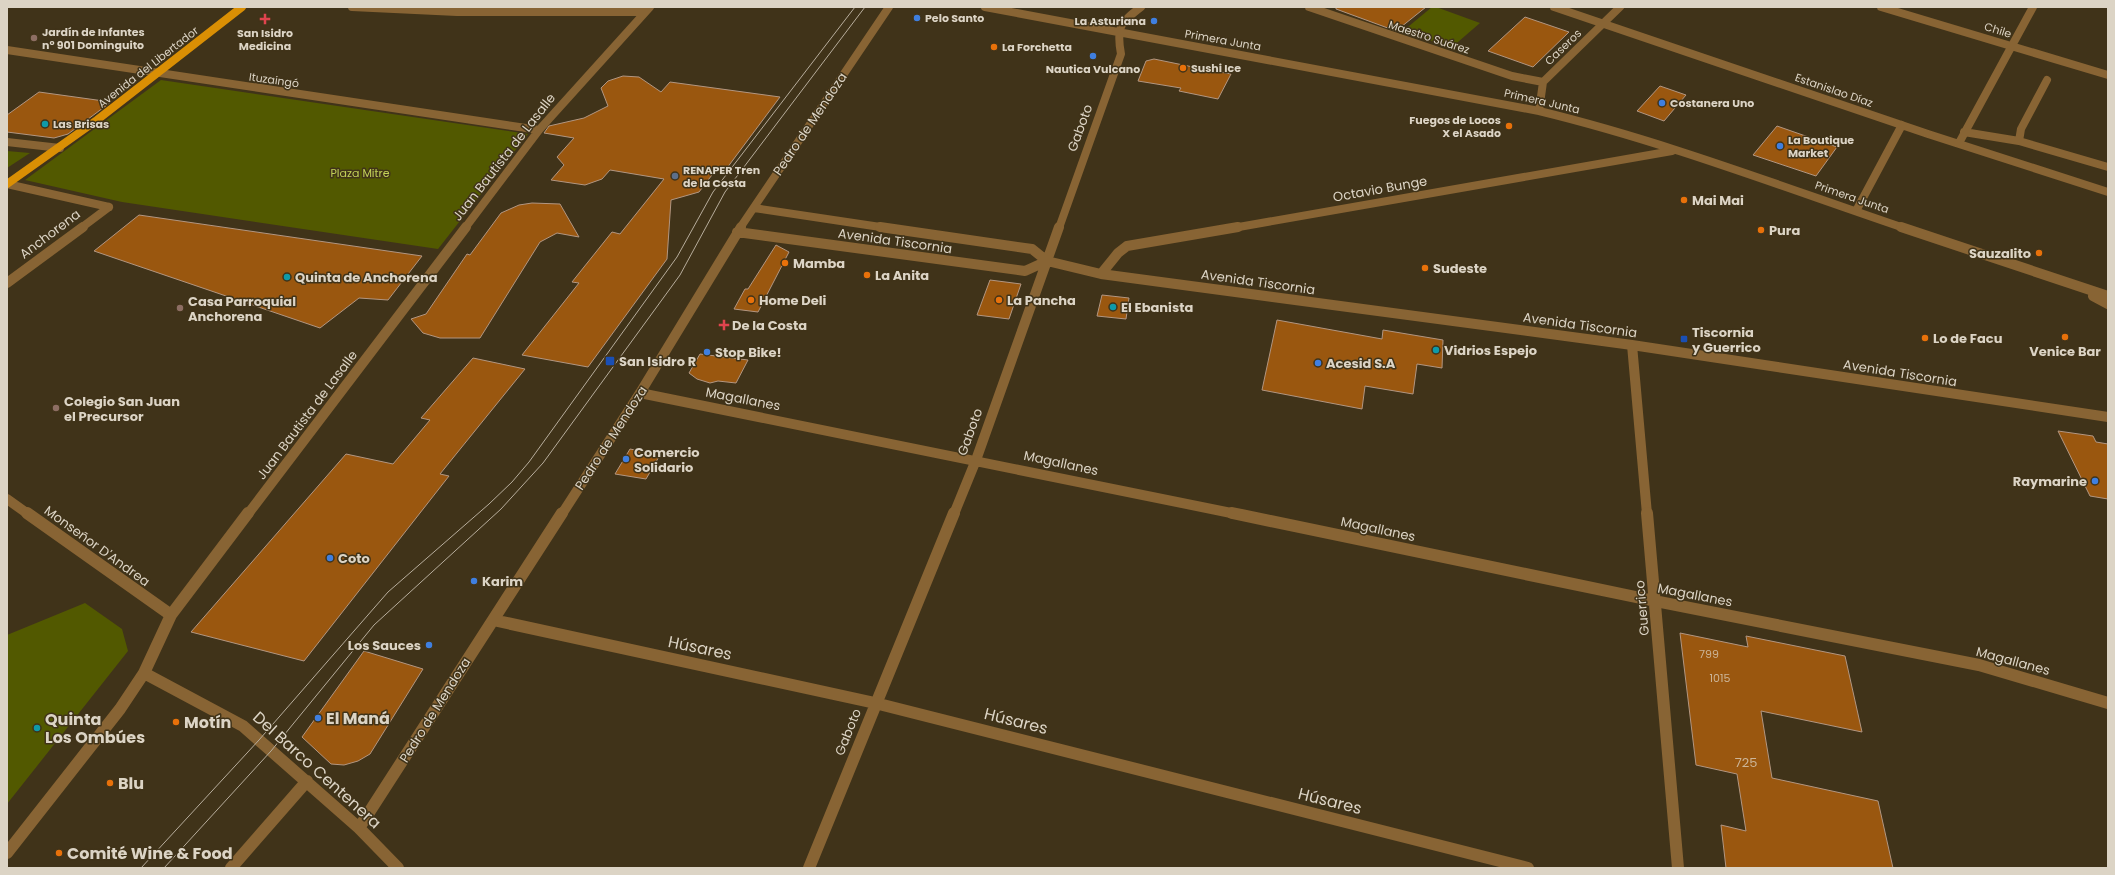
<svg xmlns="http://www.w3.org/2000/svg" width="2115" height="875" font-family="Poppins,sans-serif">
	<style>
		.green { fill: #525900 }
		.building { fill: #9a570f; stroke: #b29681 }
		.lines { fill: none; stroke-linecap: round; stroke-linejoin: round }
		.minor-far2 { stroke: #886434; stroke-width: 8 }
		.minor-far1 { stroke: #886434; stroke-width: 10 }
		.minor { stroke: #886434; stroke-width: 12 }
		.major { stroke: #da8f04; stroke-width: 8 }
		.tram { stroke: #b7ad9c; stroke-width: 1 }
		.shop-dot { fill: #3f7fe0; stroke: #403319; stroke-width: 1.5 }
		.health-dot { fill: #e0444e; stroke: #403319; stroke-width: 1.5 }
		.education-dot { fill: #8d6e63; stroke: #403319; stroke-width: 1.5 }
		.food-dot { fill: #e8710a; stroke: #403319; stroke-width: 1.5 }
		.culture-dot { fill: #0f9aa8; stroke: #403319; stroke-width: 1.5 }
		.service-dot { fill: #5c6f8a; stroke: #403319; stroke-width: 1.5 }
		.transit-dot { fill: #1a4fb4; stroke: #403319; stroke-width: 1.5 }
		.labels { text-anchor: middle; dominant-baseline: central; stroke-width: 3; stroke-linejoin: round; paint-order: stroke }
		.far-poi-label { font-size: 11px; font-weight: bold; fill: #dcd4c5; stroke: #403319; text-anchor: start }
		.far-street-label { font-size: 11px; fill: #dcd4c5; stroke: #403319 }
		.far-park-label { font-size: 11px; fill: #c2d157; stroke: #403319 }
		.number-label { font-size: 11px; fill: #ccb598 }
		.street-label { font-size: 13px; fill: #dcd4c5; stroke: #403319 }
		.poi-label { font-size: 13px; font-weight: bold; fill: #dcd4c5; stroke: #403319; text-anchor: start }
		.near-number-label { font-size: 13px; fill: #ccb598 }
		.near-street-label { font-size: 16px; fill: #dcd4c5; stroke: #403319 }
		.near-poi-label { font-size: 16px; font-weight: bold; fill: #dcd4c5; stroke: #403319; text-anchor: start }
	</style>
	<rect width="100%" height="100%" fill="#403319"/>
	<path class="green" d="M 1432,7 L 1436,7 L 1480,23 L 1451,48 L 1403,31 Z
		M 161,80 L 528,134 L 438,249 L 122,202 L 25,180 Z
		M 7,151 L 30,153 L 7,168 Z
		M 85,603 L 122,629 L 128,651 L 7,804 L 7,635 Z"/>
	<path class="building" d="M 1336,7 L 1426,7 L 1396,31 L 1336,9 Z
		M 1525,17 L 1569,32 L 1533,67 L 1488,51 Z
		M 1154,59 L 1193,67 L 1231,74 L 1218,99 L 1179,91 L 1181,88 L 1138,81 L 1146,61 Z
		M 623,76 L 639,77 L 661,92 L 670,82 L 780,97 L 724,172 L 715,171 L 699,192 L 671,200 L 667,259 L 588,367 L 522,355 L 579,283 L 572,282 L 612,232 L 620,234 L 664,179 L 610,170 L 602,179 L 585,185 L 551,180 L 564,165 L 557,157 L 574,138 L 544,133 L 549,126 L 584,118 L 608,106 L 601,88 L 608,81 Z
		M 1660,86 L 1686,95 L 1664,121 L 1637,111 Z
		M 39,92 L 111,102 L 68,134 L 54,138 L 7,132 L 7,115 Z
		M 1777,126 L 1837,147 L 1816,176 L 1753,155 Z
		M 532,203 L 560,204 L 579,237 L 557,233 L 540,242 L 480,338 L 440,338 L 423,333 L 411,319 L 426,314 L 467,254 L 470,255 L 501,213 L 519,205 Z
		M 139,215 L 422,256 L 388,300 L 359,298 L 320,328 L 94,251 Z
		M 776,245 L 789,252 L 758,312 L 734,309 L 745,289 L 748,289 Z
		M 990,280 L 1021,284 L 1009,319 L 977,315 Z
		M 1102,295 L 1129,298 L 1126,319 L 1097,316 Z
		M 1277,320 L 1382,339 L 1383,330 L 1443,340 L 1442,368 L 1417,364 L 1413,394 L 1365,386 L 1362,409 L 1262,390 Z
		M 700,354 L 748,360 L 736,383 L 718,381 L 710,383 L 697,379 L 689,373 Z
		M 473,358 L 525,369 L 440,474 L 449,476 L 304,661 L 191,632 L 346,454 L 393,464 L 430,420 L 421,418 Z
		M 2058,431 L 2093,436 L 2096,442 L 2108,444 L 2108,499 L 2090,496 Z
		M 630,449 L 660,455 L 646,479 L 615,474 Z
		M 1680,633 L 1748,647 L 1746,636 L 1845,656 L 1862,732 L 1761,711 L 1772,778 L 1878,801 L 1893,868 L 1726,868 L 1721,825 L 1746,831 L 1737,774 L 1696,765 Z
		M 364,651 L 423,669 L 370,754 L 358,761 L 344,765 L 331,764 L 302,737 Z"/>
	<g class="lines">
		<path class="minor-far2" d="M 352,7 L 457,12 L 643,12
			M 985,7 L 1539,111 C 1663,141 1783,187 1904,228
			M 1309,7 L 1512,76 L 1543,82
			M 1554,7 L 1928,134 L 2108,192
			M 1881,7 L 2108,75
			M 7,50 L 539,130
			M 1539,111 L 1543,82 L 1620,7
			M 1964,132 L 2019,141 L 2021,129 L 2047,80
			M 2019,141 L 2108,167
			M 7,142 L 60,148
			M 1959,143 L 2033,7
			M 7,184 L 109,207
			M 754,208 L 887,228
			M 1856,211 L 1902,125
			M 81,228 L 109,207
			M 465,228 L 539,130 L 650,7
			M 740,228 L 889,7
			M 1059,228 L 1121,54 C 1116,27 1120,23 1141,7
			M 1233,228 L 1672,151"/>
		<path class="minor-far1" d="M 880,227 L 1032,249 L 1047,261 L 1101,274 L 1632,345 L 2108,417
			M 1901,227 L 2108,296
			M 737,232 L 1025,271 L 1047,261
			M 1101,274 L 1118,253 L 1127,246 L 1238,227
			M 7,283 L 83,227
			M 2093,296 L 2108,304
			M 1632,345 L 1647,514
			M 640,393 L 1236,514
			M 7,499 L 28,514
			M 248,514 L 466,227
			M 562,514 L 640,393 L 741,227
			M 954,514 L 976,460 L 1059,227"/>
		<path class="minor" d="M 27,513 L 171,615
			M 1232,513 L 1655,601 L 1979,665 L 2108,703
			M 1647,513 L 1678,868
			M 493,620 L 875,703 L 1528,868
			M 144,673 L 243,726 L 359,828 L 398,868
			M 359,828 L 562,513
			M 7,853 L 120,709 L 144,673 L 171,615 L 248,513
			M 231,868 L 307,781
			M 809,868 L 954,513"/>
		<path class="major" d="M 7,184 L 97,120 L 242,7"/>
		<path class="tram" d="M 141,868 L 259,740 L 388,592 L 489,504 L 512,482 L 529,462 L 677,257 L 713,192 L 855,7
			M 164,868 L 271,751 L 374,625 L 501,509 L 543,463 L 680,275 L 725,192 L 865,7"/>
	</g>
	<g class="shop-dot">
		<circle cx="917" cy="18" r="4"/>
		<circle cx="1154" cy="21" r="4"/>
		<circle cx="1093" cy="56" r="4"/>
		<circle cx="1662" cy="103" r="4"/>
		<circle cx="1780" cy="146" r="4"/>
		<circle cx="707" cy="352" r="4"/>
		<circle cx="1318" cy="363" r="4"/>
		<circle cx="626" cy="459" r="4"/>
		<circle cx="2095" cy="481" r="4"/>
		<circle cx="330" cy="558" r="4"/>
		<circle cx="474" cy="581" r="4"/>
		<circle cx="429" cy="645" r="4"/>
		<circle cx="318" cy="718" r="4"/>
	</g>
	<g class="health-dot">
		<path d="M263 13h4v4h4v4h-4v4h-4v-4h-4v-4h4z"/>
		<path d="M722 319h4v4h4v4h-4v4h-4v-4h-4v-4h4z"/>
	</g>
	<g class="education-dot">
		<circle cx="34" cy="38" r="4"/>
		<circle cx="180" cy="308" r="4"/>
		<circle cx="56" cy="408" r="4"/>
	</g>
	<g class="food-dot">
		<circle cx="994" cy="47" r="4"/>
		<circle cx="1183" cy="68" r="4"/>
		<circle cx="1509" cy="126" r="4"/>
		<circle cx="1684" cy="200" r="4"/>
		<circle cx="1761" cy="230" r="4"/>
		<circle cx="2039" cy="253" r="4"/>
		<circle cx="785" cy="263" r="4"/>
		<circle cx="1425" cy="268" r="4"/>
		<circle cx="867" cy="275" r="4"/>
		<circle cx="751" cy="300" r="4"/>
		<circle cx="999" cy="300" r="4"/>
		<circle cx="2065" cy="337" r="4"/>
		<circle cx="1925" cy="338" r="4"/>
		<circle cx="176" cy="722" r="4"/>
		<circle cx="110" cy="783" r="4"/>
		<circle cx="59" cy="853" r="4"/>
	</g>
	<g class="culture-dot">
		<circle cx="45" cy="124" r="4"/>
		<circle cx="287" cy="277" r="4"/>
		<circle cx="1113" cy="307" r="4"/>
		<circle cx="1436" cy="350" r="4"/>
		<circle cx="37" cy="728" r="4"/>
	</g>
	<circle class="service-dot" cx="675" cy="176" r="4"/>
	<g class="transit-dot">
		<rect x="1680" y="335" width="8" height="8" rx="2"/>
		<rect x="605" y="356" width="10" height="10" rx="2"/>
	</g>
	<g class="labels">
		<g class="far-poi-label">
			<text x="925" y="18">Pelo Santo</text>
			<text x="1146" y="21" text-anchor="end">La Asturiana</text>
			<text x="42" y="32">Jardín de Infantes<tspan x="42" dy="13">nº 901 Dominguito</tspan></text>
			<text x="265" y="33" text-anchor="middle">San Isidro<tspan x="265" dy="13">Medicina</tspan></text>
			<text x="1002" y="47">La Forchetta</text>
			<text x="1191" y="68">Sushi Ice</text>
			<text x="1093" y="69" text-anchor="middle">Nautica Vulcano</text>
			<text x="1670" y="103">Costanera Uno</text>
			<text x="1501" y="120" text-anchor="end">Fuegos de Locos<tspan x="1501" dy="13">X el Asado</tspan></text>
			<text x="53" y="124">Las Brisas</text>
			<text x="1788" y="140">La Boutique<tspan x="1788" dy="13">Market</tspan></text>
			<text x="683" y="170">RENAPER Tren<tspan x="683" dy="13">de la Costa</tspan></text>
		</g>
		<g class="far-street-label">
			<text transform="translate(1998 30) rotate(17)">Chile</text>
			<text transform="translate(1429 37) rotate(18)">Maestro Suárez</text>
			<text transform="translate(1223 40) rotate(10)">Primera Junta</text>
			<text transform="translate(1563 47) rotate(-44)">Caseros</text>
			<text transform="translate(148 67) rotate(-38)">Avenida del Libertador</text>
			<text transform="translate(274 80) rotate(8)">Ituzaingó</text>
			<text transform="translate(1834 90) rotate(19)">Estanislao Díaz</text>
			<text transform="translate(1542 101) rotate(13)">Primera Junta</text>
			<text transform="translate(1852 197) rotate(19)">Primera Junta</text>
		</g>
		<g class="far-park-label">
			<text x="360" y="173">Plaza Mitre</text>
		</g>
		<g class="number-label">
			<text x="1709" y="654">799</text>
			<text x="1720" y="678">1015</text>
		</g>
		<g class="street-label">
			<text transform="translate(810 124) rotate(-56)">Pedro de Mendoza</text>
			<text transform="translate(1080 128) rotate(-70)">Gaboto</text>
			<text transform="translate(504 157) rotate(-52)">Juan Bautista de Lasalle</text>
			<text transform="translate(1380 189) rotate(-10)">Octavio Bunge</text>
			<text transform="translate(50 234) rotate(-37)">Anchorena</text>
			<text transform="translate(895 241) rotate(8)">Avenida Tiscornia</text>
			<text transform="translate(1258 282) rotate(8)">Avenida Tiscornia</text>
			<text transform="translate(1580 325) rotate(8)">Avenida Tiscornia</text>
			<text transform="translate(1900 373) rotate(9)">Avenida Tiscornia</text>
			<text transform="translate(743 399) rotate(11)">Magallanes</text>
			<text transform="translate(307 415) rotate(-53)">Juan Bautista de Lasalle</text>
			<text transform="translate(970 432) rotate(-70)">Gaboto</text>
			<text transform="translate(611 438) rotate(-57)">Pedro de Mendoza</text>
			<text transform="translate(1061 463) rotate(12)">Magallanes</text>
			<text transform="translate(1378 529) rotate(12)">Magallanes</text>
			<text transform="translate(97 546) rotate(36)">Monseñor D'Andrea</text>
			<text transform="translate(1695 595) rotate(11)">Magallanes</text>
			<text transform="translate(1642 608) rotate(-95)">Guerrico</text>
			<text transform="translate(2013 661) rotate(15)">Magallanes</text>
			<text transform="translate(435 710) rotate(-58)">Pedro de Mendoza</text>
			<text transform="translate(848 732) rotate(-68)">Gaboto</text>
		</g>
		<g class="poi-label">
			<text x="1692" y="200">Mai Mai</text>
			<text x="1769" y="230">Pura</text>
			<text x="2031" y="253" text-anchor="end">Sauzalito</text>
			<text x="793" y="263">Mamba</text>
			<text x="1433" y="268">Sudeste</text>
			<text x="875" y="275">La Anita</text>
			<text x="295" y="277">Quinta de Anchorena</text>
			<text x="759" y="300">Home Deli</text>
			<text x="1007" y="300">La Pancha</text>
			<text x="188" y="301">Casa Parroquial<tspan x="188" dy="15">Anchorena</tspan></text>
			<text x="1121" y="307">El Ebanista</text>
			<text x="732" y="325">De la Costa</text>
			<text x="1692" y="332">Tiscornia<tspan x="1692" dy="15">y Guerrico</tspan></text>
			<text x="1933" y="338">Lo de Facu</text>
			<text x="1444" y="350">Vidrios Espejo</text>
			<text x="2065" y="351" text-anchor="middle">Venice Bar</text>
			<text x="715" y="352">Stop Bike!</text>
			<text x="619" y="361">San Isidro R</text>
			<text x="1326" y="363">Acesid S.A</text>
			<text x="64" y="401">Colegio San Juan<tspan x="64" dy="15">el Precursor</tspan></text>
			<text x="634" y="452">Comercio<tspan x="634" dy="15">Solidario</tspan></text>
			<text x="2087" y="481" text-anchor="end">Raymarine</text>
			<text x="338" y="558">Coto</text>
			<text x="482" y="581">Karim</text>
			<text x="421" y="645" text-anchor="end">Los Sauces</text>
		</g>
		<g class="near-number-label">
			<text x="1746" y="762">725</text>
		</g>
		<g class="near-street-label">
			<text transform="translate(700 648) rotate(12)">Húsares</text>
			<text transform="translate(1016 721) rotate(14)">Húsares</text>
			<text transform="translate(317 770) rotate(42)">Del Barco Centenera</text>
			<text transform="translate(1330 801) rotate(14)">Húsares</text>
		</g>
		<g class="near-poi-label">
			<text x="326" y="718">El Maná</text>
			<text x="45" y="719">Quinta<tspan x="45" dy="18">Los Ombúes</tspan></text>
			<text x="184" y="722">Motín</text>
			<text x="118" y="783">Blu</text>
			<text x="67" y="853">Comité Wine &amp; Food</text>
		</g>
	</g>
	<rect width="2115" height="875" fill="none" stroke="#dcd4c5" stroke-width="16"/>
</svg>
